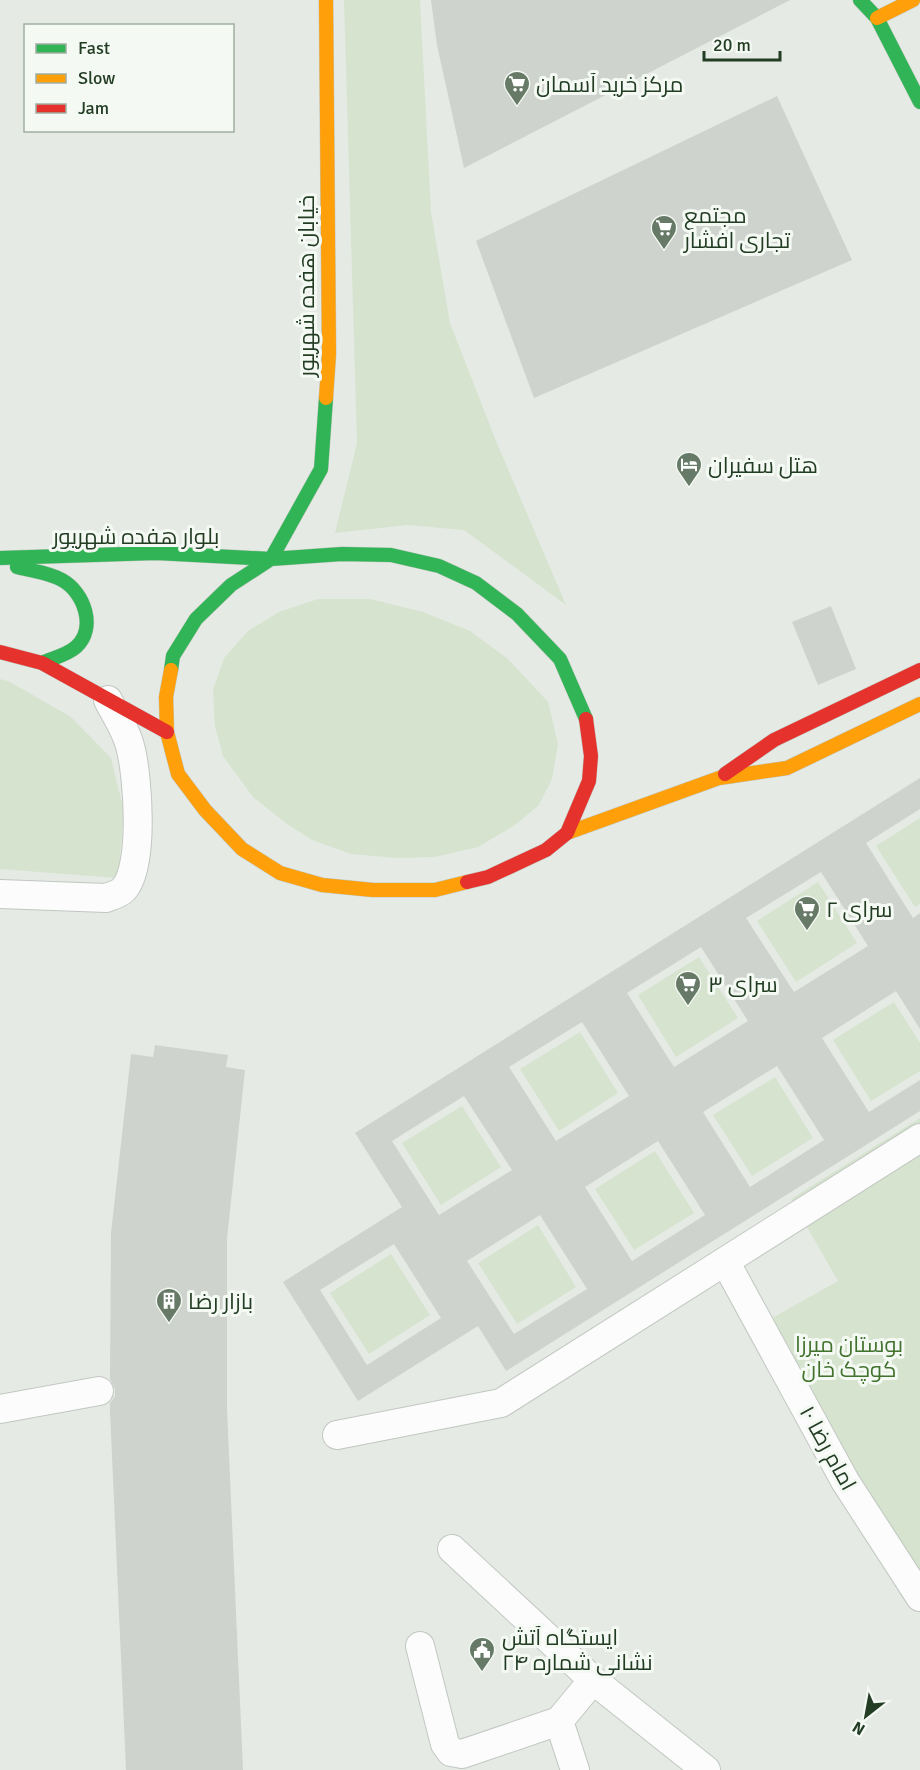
<svg xmlns="http://www.w3.org/2000/svg" width="920" height="1770" font-family="Signika,Cairo,sans-serif">
	<style>
		.green { fill: #d6e3ce }
		.building { fill: #ced3ce; fill-rule: evenodd }
		.lines { fill: none; stroke-linecap: round; stroke-linejoin: round }
		.street-casing { stroke: #c2c7c2; stroke-width: 30 }
		.fast-casing { stroke: #c1c8c1; stroke-width: 15 }
		.slow-casing { stroke: #c1c8c1; stroke-width: 15 }
		.jam-casing { stroke: #c1c8c1; stroke-width: 15 }
		.street { stroke: #fbfcfb; stroke-width: 28 }
		.fast { stroke: #30b455; stroke-width: 14 }
		.slow { stroke: #ff9f0a; stroke-width: 14 }
		.jam { stroke: #e5322d; stroke-width: 14 }
		.labels { text-anchor: middle; dominant-baseline: central; stroke-width: 6; stroke-linejoin: round; paint-order: stroke }
		.poi-label { font-size: 22px; fill: #233d24; stroke: #f4f9f3; text-anchor: start }
		.street-label { font-size: 22px; fill: #233d24; stroke: #f4f9f3 }
		.park-label { font-size: 22px; fill: #42732e; stroke: #f4f9f3 }
	</style>
	<rect width="100%" height="100%" fill="#e5eae5"/>
	<path class="green" d="M 344,0 L 420,0 L 431,212 L 450,323 L 496,441 L 566,605 L 464,530 L 408,525 L 335,533 L 357,443 Z
		M 318,599 L 370,599 L 423,612 L 470,631 L 508,659 L 548,702 L 558,744 L 552,779 L 539,805 L 515,825 L 478,847 L 435,857 L 396,858 L 351,854 L 312,840 L 287,824 L 253,797 L 223,756 L 215,726 L 213,690 L 224,658 L 248,631 L 279,612 Z
		M 0,679 L 10,682 L 71,717 L 111,758 L 124,811 L 118,878 L 0,869 Z
		M 920,818 L 920,904 L 915,907 L 876,846 Z
		M 818,882 L 857,943 L 796,982 L 757,921 Z
		M 699,957 L 738,1018 L 676,1057 L 638,995 Z
		M 894,1002 L 920,1043 L 920,1071 L 871,1101 L 833,1040 Z
		M 580,1032 L 618,1093 L 559,1131 L 520,1069 Z
		M 775,1077 L 813,1138 L 752,1176 L 713,1115 Z
		M 462,1106 L 501,1167 L 441,1205 L 402,1143 Z
		M 920,1118 L 920,1596 L 749,1331 L 838,1281 L 791,1199 Z
		M 655,1151 L 694,1213 L 634,1250 L 595,1189 Z
		M 538,1225 L 576,1287 L 517,1324 L 478,1263 Z
		M 391,1254 L 430,1315 L 369,1354 L 330,1293 Z"/>
	<path class="building" d="M 431,0 L 790,0 L 464,168 L 437,45 Z
		M 777,96 L 852,260 L 534,398 L 476,241 Z
		M 831,606 L 856,669 L 818,685 L 792,622 Z
		M 920,778 L 920,809 L 866,843 L 913,918 L 920,913 L 920,1029 L 896,991 L 822,1038 L 869,1112 L 920,1080 L 920,1111 L 506,1371 L 478,1326 L 358,1401 L 283,1282 L 402,1207 L 355,1133 ZM 821,872 L 868,946 L 794,992 L 746,918 ZM 701,947 L 748,1021 L 674,1067 L 627,993 ZM 582,1022 L 629,1096 L 556,1141 L 509,1067 ZM 777,1066 L 824,1140 L 750,1187 L 703,1112 ZM 464,1096 L 512,1170 L 439,1215 L 392,1141 ZM 658,1141 L 705,1215 L 632,1261 L 585,1187 ZM 540,1215 L 587,1289 L 514,1334 L 467,1261 ZM 394,1244 L 441,1318 L 367,1365 L 320,1290 Z
		M 155,1045 L 228,1055 L 226,1067 L 245,1070 L 227,1239 L 227,1409 L 243,1770 L 126,1770 L 110,1411 L 110,1403 L 115,1396 L 115,1389 L 110,1379 L 111,1233 L 131,1054 L 153,1057 Z"/>
	<g class="lines">
		<defs>
			<path id="street" d="M 0,894 L 106,898 C 111,896 119,894 123,890 C 145,868 138,775 130,746 C 126,730 115,714 108,700
				M 726,1263 L 845,1481 L 920,1597
				M 0,1409 L 99,1391
				M 337,1435 L 501,1403 L 920,1138
				M 452,1549 L 593,1680 L 706,1770
				M 420,1646 L 445,1744 L 451,1752 L 462,1754 L 559,1721 L 593,1680
				M 559,1721 L 575,1770"/>
			<path id="fast" d="M 860,0 L 877,18 L 920,102
				M 342,554 L 391,555 L 439,566 L 476,583 L 517,614 L 560,659 L 586,719
				M 0,558 L 156,553 L 271,559 L 321,469 L 326,398
				M 17,567 C 32,571 48,572 62,580 C 84,592 97,628 76,647 C 67,655 53,658 42,663
				M 171,670 L 173,656 L 196,619 L 231,585 L 271,559 L 342,554"/>
			<path id="slow" d="M 877,18 L 913,0
				M 326,398 L 329,354 L 326,0
				M 171,670 L 166,697 L 167,732 L 178,774 L 205,810 L 242,849 L 280,873 L 322,885 L 373,890 L 435,890 L 467,882
				M 567,833 L 719,778 L 787,768 L 920,704"/>
			<path id="jam" d="M 0,652 L 42,663 L 167,732
				M 725,774 L 774,740 L 920,670
				M 467,882 L 488,877 L 546,850 L 567,833 L 589,781 L 591,756 L 586,719"/>
		</defs>
		<use href="#street" class="street-casing"/>
		<use href="#fast" class="fast-casing"/>
		<use href="#slow" class="slow-casing"/>
		<use href="#jam" class="jam-casing"/>
		<use href="#street" class="street"/>
		<use href="#fast" class="fast"/>
		<use href="#slow" class="slow"/>
		<use href="#jam" class="jam"/>
	</g>
	<defs>
		<symbol id="supermarket-pin" viewBox="-11 -11 22 30"><path d="M0 17L-7.5 6A9.5 9.5 0 1 1 7.5 6Z" fill="#677a68" stroke="#f4f9f3"/><path d="M-6-5.5h2.5l.6 2H6L4.5 2H-2.5L-4.4-4H-6ZM-1.5 3.2a1.3 1.3 0 1 0 .1 0ZM3 3.2a1.3 1.3 0 1 0 .1 0Z" fill="#fff"/></symbol>
		<symbol id="hotel-pin" viewBox="-11 -11 22 30"><path d="M0 17L-7.5 6A9.5 9.5 0 1 1 7.5 6Z" fill="#677a68" stroke="#f4f9f3"/><path d="M-6-4.5h1.5V1H6V5H4.5V3h-9V5H-6ZM-4 0a1.8 1.8 0 1 1 3.6 0ZM.5 0V-2.5h3Q6-2.5 6 0Z" fill="#fff"/></symbol>
		<symbol id="building-pin" viewBox="-11 -11 22 30"><path d="M0 17L-7.5 6A9.5 9.5 0 1 1 7.5 6Z" fill="#677a68" stroke="#f4f9f3"/><path d="M-4-6H4V6H1V3H-1V6H-4ZM-2.5-4.3h1.7v1.8h-1.7ZM.8-4.3h1.7v1.8H.8ZM-2.5-1h1.7V.8h-1.7ZM.8-1h1.7V.8H.8Z" fill="#fff"/></symbol>
		<symbol id="civic-pin" viewBox="-11 -11 22 30"><path d="M0 17L-7.5 6A9.5 9.5 0 1 1 7.5 6Z" fill="#677a68" stroke="#f4f9f3"/><path d="M-.6-6.5H3V-4.5H.6V-3L4-1V1h2V6H-6V1h2V-1L-.6-3ZM-1.2 2.5V6h2.4V2.5Z" fill="#fff"/></symbol>
	</defs>
	<g fill-rule="evenodd">
		<use href="#supermarket-pin" x="502" y="69" width="30" height="40"/>
		<use href="#supermarket-pin" x="649" y="213" width="30" height="40"/>
		<use href="#hotel-pin" x="674" y="450" width="30" height="40"/>
		<use href="#supermarket-pin" x="792" y="894" width="30" height="40"/>
		<use href="#supermarket-pin" x="673" y="969" width="30" height="40"/>
		<use href="#building-pin" x="154" y="1286" width="30" height="40"/>
		<use href="#civic-pin" x="467" y="1635" width="30" height="40"/>
	</g>
	<g class="labels">
		<g class="poi-label">
			<text x="536" y="84">مرکز خرید آسمان</text>
			<text x="684" y="215">مجتمع<tspan x="684" dy="25">تجاری افشار</tspan></text>
			<text x="708" y="465">هتل سفیران</text>
			<text x="826" y="909">سرای ۲</text>
			<text x="708" y="984">سرای ۳</text>
			<text x="188" y="1301">بازار رضا</text>
			<text x="502" y="1637">ایستگاه آتش<tspan x="502" dy="25">نشانی شماره ۲۴</tspan></text>
		</g>
		<g class="street-label">
			<text transform="translate(306 286) rotate(-90)">خیابان هفده شهریور</text>
			<text x="136" y="536">بلوار هفده شهریور</text>
			<text transform="translate(828 1448) rotate(61)">امام رضا ۱۰</text>
		</g>
		<g class="park-label">
			<text x="849" y="1344">بوستان میرزا<tspan x="849" dy="25">کوچک خان</tspan></text>
		</g>
	</g>
	<rect x="24" y="24" width="210" height="108" fill="#f4f9f3" stroke="#a0aea0" stroke-width="1.5"/>
	<rect x="36" y="44" width="30" height="9" fill="#30b455" stroke="#a0aea0" stroke-width="1.5"/>
	<text x="78" y="54" font-size="18" fill="#233d24">Fast</text>
	<rect x="36" y="74" width="30" height="9" fill="#ff9f0a" stroke="#a0aea0" stroke-width="1.5"/>
	<text x="78" y="84" font-size="18" fill="#233d24">Slow</text>
	<rect x="36" y="104" width="30" height="9" fill="#e5322d" stroke="#a0aea0" stroke-width="1.5"/>
	<text x="78" y="114" font-size="18" fill="#233d24">Jam</text>
	<g transform="translate(866 1716) rotate(211)" stroke="#f4f9f3" stroke-width="4.5" paint-order="stroke">
	<path d="M0-4.5L10 22L0 15L-10 22Z" fill="#233d24"/>
	<text y="-9" font-size="16" font-weight="bold" text-anchor="middle" fill="#233d24">N</text>
	</g>
	<path d="M704 51v9h76v-9" fill="none" stroke="#233d24" stroke-width="3"/>
	<text x="713" y="51" font-size="18" fill="#233d24" stroke="#f4f9f3" stroke-width="4.5" paint-order="stroke">20 m</text>
</svg>
